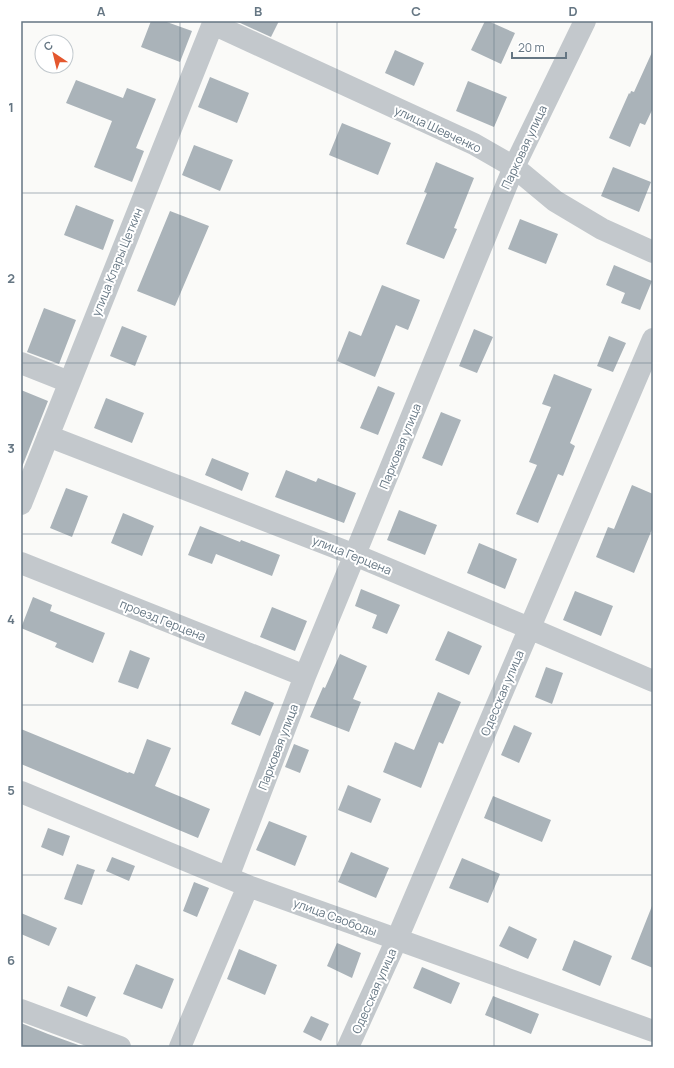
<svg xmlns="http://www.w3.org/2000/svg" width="674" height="1068" font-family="Manrope,sans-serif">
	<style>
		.building { fill: #aab3b9 }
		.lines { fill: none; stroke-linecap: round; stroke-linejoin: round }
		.minor { stroke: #c3c8cc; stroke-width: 22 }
		.grid { fill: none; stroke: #657683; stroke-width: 1; stroke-opacity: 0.55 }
		.labels { text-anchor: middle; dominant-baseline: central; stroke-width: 4; stroke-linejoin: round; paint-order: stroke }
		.street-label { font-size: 12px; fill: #657683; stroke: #fff }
		.neatline { fill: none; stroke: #657683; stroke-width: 1.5 }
		.grid-label { font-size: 13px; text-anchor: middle; font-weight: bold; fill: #657683 }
	</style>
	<rect width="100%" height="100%" fill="#fafaf8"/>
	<path class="building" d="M 151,21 L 164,21 L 192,31 L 180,62 L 141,47 Z
		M 236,21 L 279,21 L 271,37 Z
		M 485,21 L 488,21 L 515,33 L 501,64 L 471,50 Z
		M 395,50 L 424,63 L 414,86 L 385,73 Z
		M 653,50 L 653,108 L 645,125 L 640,123 L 630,147 L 609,138 L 629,93 L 630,94 L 631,91 L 634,92 Z
		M 210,77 L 249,93 L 237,123 L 198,107 Z
		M 76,80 L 123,98 L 127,88 L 156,99 L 136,148 L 144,151 L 132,182 L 94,167 L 112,121 L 66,103 Z
		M 468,81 L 507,97 L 494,127 L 456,111 Z
		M 342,123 L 391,143 L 378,175 L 329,155 Z
		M 194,145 L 233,160 L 220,191 L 182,175 Z
		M 436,162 L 474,178 L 454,228 L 457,229 L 444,259 L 406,244 L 427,193 L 424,192 Z
		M 613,167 L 651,182 L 639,212 L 601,196 Z
		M 76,205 L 114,220 L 103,250 L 64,235 Z
		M 170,211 L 209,226 L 175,306 L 137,291 Z
		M 520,219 L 558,234 L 546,264 L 508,249 Z
		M 614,265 L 652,281 L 640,310 L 621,303 L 625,293 L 606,285 Z
		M 382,285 L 420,300 L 408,330 L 396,325 L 375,377 L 337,361 L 349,331 L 361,336 Z
		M 44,308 L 76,320 L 59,364 L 27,352 Z
		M 122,326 L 147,336 L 135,366 L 110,356 Z
		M 474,329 L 493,337 L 477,373 L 459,366 Z
		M 609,336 L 626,343 L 613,372 L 597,366 Z
		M 554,374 L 592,389 L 570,443 L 575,446 L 563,476 L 558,474 L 538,523 L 516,514 L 537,465 L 529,462 L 551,407 L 542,404 Z
		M 378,386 L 395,393 L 378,435 L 360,428 Z
		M 21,390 L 48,401 L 22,467 L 21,467 Z
		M 106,398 L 144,413 L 132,443 L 94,428 Z
		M 441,412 L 461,420 L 442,466 L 422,458 Z
		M 212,458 L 249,473 L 242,491 L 205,475 Z
		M 286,470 L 316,482 L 318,478 L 356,493 L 344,523 L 275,497 Z
		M 632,485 L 653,494 L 653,527 L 634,573 L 596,557 L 608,527 L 614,529 Z
		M 66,488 L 88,496 L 72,537 L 50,528 Z
		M 399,510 L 437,525 L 425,555 L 387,540 Z
		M 123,513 L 154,526 L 142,556 L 111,543 Z
		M 200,526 L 240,542 L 241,540 L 280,555 L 272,576 L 216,554 L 212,564 L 188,555 Z
		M 479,543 L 517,559 L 505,589 L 467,573 Z
		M 361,589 L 400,605 L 387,634 L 372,628 L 377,615 L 355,606 Z
		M 575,591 L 613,606 L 601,636 L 563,620 Z
		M 33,597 L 52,605 L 50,611 L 105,633 L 93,663 L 55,647 L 57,643 L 21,628 Z
		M 272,607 L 307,621 L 295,651 L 260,637 Z
		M 448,631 L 482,646 L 469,675 L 435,660 Z
		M 130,650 L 150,658 L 138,689 L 118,682 Z
		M 340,654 L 367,666 L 353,699 L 361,702 L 349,732 L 310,717 L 323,687 L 325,688 Z
		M 546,667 L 563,673 L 552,704 L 535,697 Z
		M 245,691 L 274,703 L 260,736 L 231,724 Z
		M 438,692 L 461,702 L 443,744 L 439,742 L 421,788 L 383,772 L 395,742 L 414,750 Z
		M 514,725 L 532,733 L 519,763 L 501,755 Z
		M 21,729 L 128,773 L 129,772 L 134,774 L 147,739 L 171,748 L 155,786 L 210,809 L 198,838 L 21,764 Z
		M 294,744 L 309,750 L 300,773 L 285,767 Z
		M 348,785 L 381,799 L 371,823 L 338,810 Z
		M 493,796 L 551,820 L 542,842 L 484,818 Z
		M 269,821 L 307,836 L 295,866 L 256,850 Z
		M 48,828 L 70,836 L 63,856 L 41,847 Z
		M 351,852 L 389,868 L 376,898 L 338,882 Z
		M 112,857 L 135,866 L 129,881 L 106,871 Z
		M 462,858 L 500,874 L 488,903 L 449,888 Z
		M 77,864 L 95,870 L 82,905 L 64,899 Z
		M 194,882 L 209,888 L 197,917 L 183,911 Z
		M 652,906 L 653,907 L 653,968 L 631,959 Z
		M 21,913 L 57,928 L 49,946 L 21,934 Z
		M 509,926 L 537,939 L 528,959 L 499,946 Z
		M 574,940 L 612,956 L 600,986 L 562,970 Z
		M 337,943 L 361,953 L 352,978 L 327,966 Z
		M 239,949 L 277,965 L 265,995 L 227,979 Z
		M 136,964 L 174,979 L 162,1009 L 123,994 Z
		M 422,967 L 460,983 L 451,1004 L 413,988 Z
		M 68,986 L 96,997 L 87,1017 L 60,1006 Z
		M 493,996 L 539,1014 L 531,1034 L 485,1015 Z
		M 311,1016 L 329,1024 L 321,1041 L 303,1032 Z
		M 21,1023 L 48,1034 L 84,1047 L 21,1047 Z"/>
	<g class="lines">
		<path class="minor" d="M 213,24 L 474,144 L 514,167 L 555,201 L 602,229 L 653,252
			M 21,363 L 69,382
			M 48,436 L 355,555 L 529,628 L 653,681
			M 21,504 L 214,21
			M 21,563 L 305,676
			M 21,792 L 248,886 L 653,1031
			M 228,877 L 305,676 L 514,167 L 585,21
			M 21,1010 L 120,1047
			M 180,1047 L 248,886
			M 348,1047 L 397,939 L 653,339"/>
	</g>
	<path class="grid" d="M 180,21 L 180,1047M 337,21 L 337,1047M 494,21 L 494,1047M 21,193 L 653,193M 21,363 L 653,363M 21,534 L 653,534M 21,705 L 653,705M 21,875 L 653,875"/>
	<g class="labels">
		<g class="street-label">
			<text transform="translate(438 129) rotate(25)">улица Шевченко</text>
			<text transform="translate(524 147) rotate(-65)">Парковая улица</text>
			<text transform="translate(117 262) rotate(-68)">улица Клары Цеткин</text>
			<text transform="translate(400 446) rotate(-68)">Парковая улица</text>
			<text transform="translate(352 555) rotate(22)">улица Герцена</text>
			<text transform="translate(163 620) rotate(22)">проезд Герцена</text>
			<text transform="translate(502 693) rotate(-67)">Одесская улица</text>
			<text transform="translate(278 747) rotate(-69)">Парковая улица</text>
			<text transform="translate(335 917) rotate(20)">улица Свободы</text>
			<text transform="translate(374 991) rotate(-66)">Одесская улица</text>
		</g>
	</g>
	<rect width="674" height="1068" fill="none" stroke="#ffffff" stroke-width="44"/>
	<g transform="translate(54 54) rotate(325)"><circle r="19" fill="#ffffff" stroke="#c1c8cd"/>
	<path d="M0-3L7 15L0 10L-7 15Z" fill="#e4572e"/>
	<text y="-6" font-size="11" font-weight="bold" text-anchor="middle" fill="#657683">С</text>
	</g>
	<path d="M512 52v6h54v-6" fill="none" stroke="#657683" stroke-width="2"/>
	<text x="518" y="52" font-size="12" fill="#657683" stroke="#ffffff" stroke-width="3" paint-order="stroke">20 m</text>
	<rect x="22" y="22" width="630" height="1024" class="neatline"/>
	<g class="grid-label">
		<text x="101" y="16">A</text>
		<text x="258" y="16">B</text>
		<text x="416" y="16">C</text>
		<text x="573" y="16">D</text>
		<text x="11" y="112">1</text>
		<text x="11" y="283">2</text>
		<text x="11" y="453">3</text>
		<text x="11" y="624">4</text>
		<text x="11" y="795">5</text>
		<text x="11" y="965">6</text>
	</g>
</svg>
